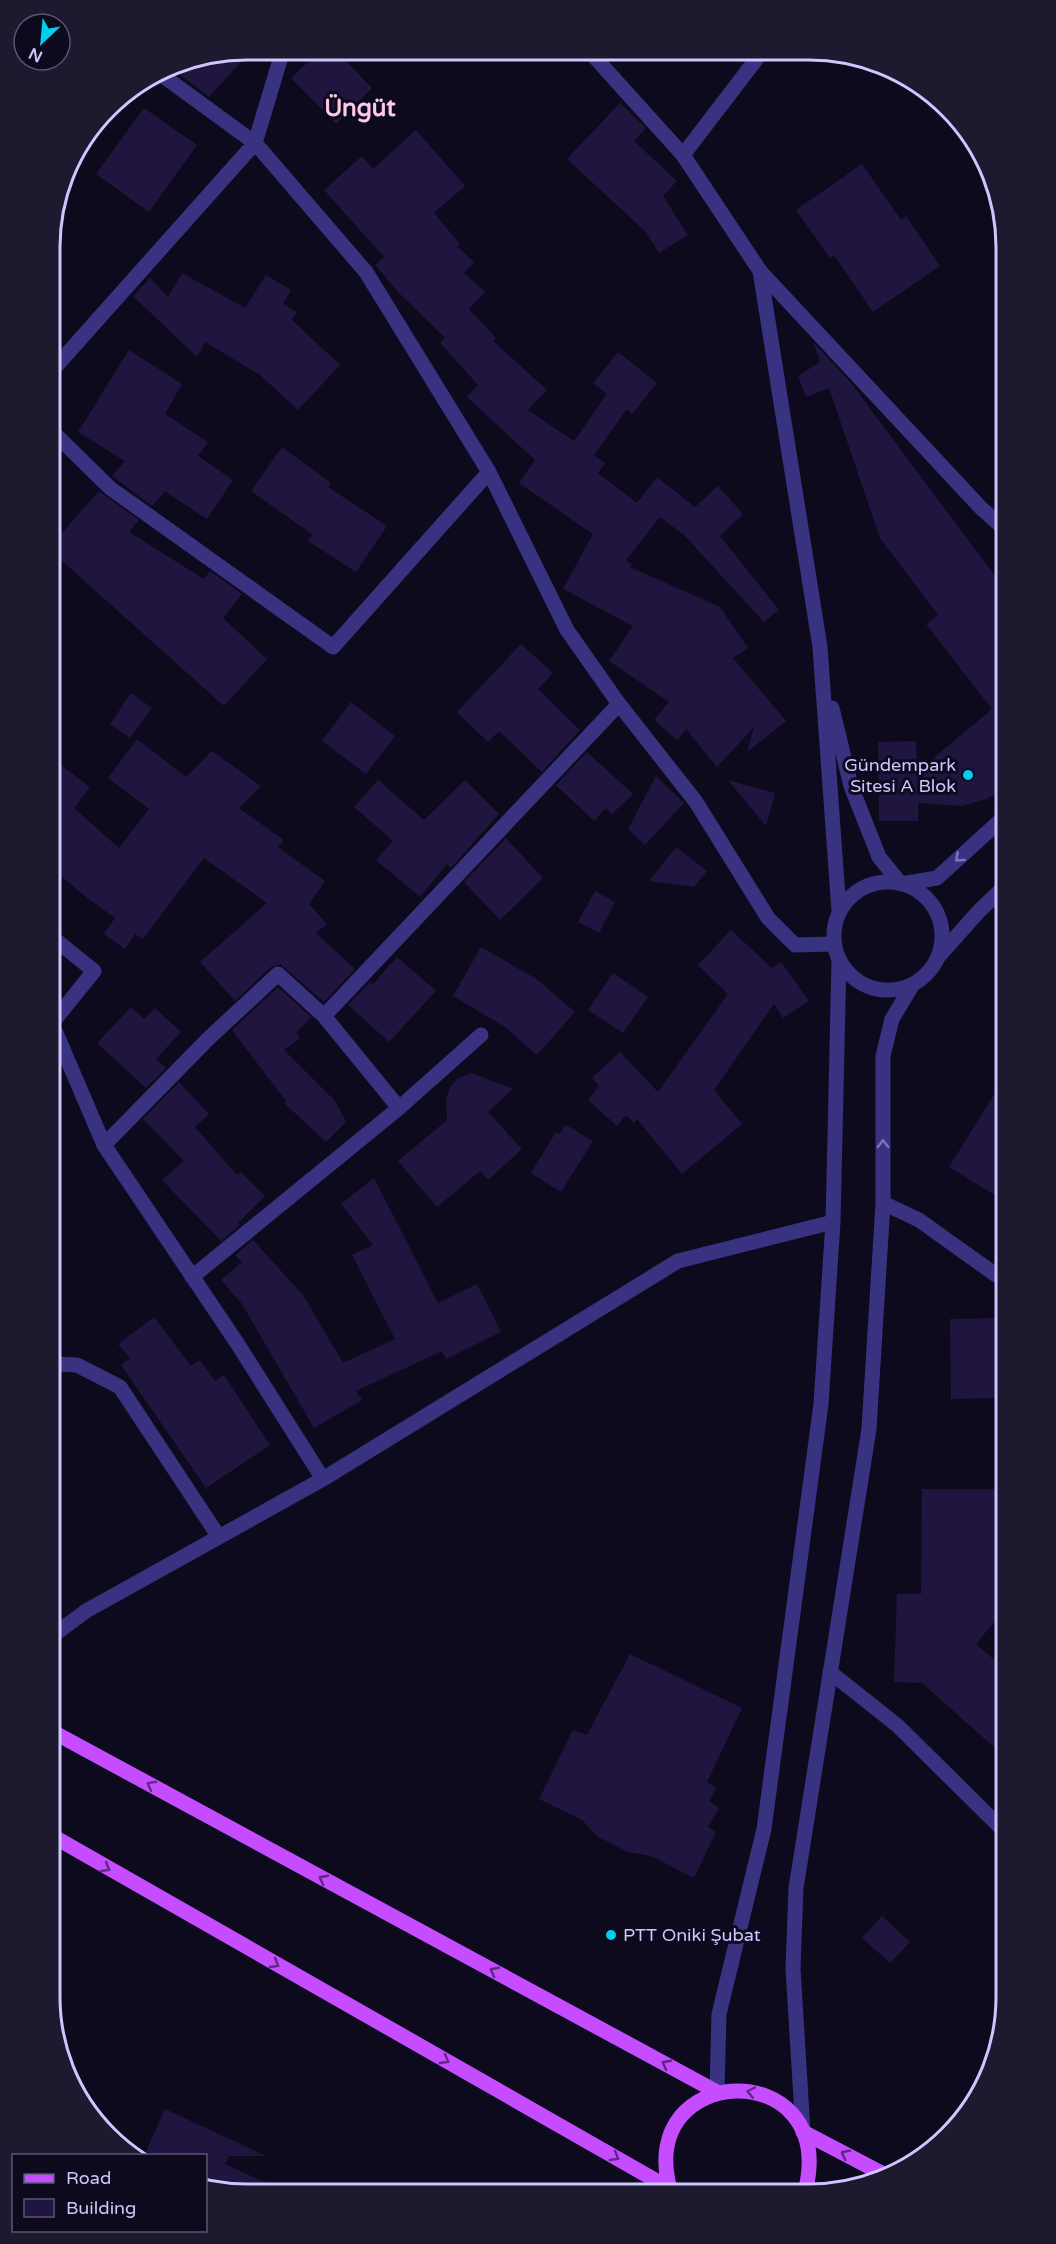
<svg xmlns="http://www.w3.org/2000/svg" width="1056" height="2244" font-family="'Varela Round',sans-serif">
	<style>
		.building { fill: #1f153f }
		.lines { fill: none; stroke-linecap: round; stroke-linejoin: round }
		.street { stroke: #383280; stroke-width: 15 }
		.primary { stroke: #c54dff; stroke-width: 15 }
		.oneway { stroke: #7c75b9 }
		.oneway2 { stroke: #602883 }
		.poi-dot { fill: #00cef1; stroke: #0e0a1d; stroke-width: 2 }
		.labels { text-anchor: middle; dominant-baseline: central; stroke-width: 6; stroke-linejoin: round; paint-order: stroke }
		.poi-label { font-size: 18px; fill: #cfc6ff; stroke: #0e0a1d; text-anchor: end }
		.district-label { font-size: 24px; font-weight: bold; fill: #ffc8e9; stroke: #0e0a1d }
		.rim { fill: none; stroke: #cfc6ff; stroke-width: 3 }
	</style>
	<rect width="100%" height="100%" fill="#0e0a1d"/>
	<path class="building" d="M 247,50 L 252,50 L 209,97 L 169,66 Z
		M 321,50 L 335,50 L 372,88 L 336,124 L 291,78 Z
		M 620,103 L 646,128 L 634,141 L 677,181 L 663,196 L 688,235 L 659,253 L 646,232 L 567,159 Z
		M 144,108 L 197,145 L 149,212 L 96,174 Z
		M 416,130 L 465,186 L 434,213 L 460,244 L 457,246 L 474,262 L 464,273 L 485,292 L 469,309 L 496,338 L 493,341 L 547,390 L 528,410 L 574,441 L 607,394 L 593,383 L 618,352 L 657,383 L 632,414 L 627,409 L 594,455 L 605,463 L 598,473 L 637,503 L 657,477 L 695,507 L 718,486 L 743,514 L 720,536 L 779,610 L 764,622 L 684,535 L 660,517 L 626,560 L 632,564 L 630,567 L 720,607 L 748,648 L 733,658 L 786,721 L 747,752 L 754,727 L 717,767 L 686,729 L 677,740 L 654,720 L 669,702 L 609,661 L 633,626 L 563,589 L 593,534 L 519,483 L 535,460 L 467,397 L 478,385 L 440,343 L 445,338 L 399,293 L 375,265 L 384,257 L 324,190 L 362,156 L 373,169 Z
		M 862,164 L 901,220 L 906,216 L 940,266 L 873,312 L 834,255 L 830,258 L 796,210 Z
		M 182,273 L 245,308 L 266,275 L 291,290 L 283,304 L 297,312 L 292,320 L 340,365 L 298,410 L 260,375 L 205,342 L 197,357 L 133,296 L 150,278 L 168,297 Z
		M 813,342 L 851,383 L 1001,584 L 1002,790 L 987,799 L 962,806 L 918,803 L 918,821 L 879,821 L 878,742 L 916,741 L 917,772 L 992,709 L 926,624 L 938,615 L 880,538 L 829,388 L 806,397 L 798,376 L 820,362 Z
		M 129,350 L 182,384 L 165,414 L 208,442 L 198,456 L 233,480 L 207,519 L 165,491 L 152,506 L 112,476 L 125,461 L 78,432 Z
		M 282,447 L 331,483 L 328,487 L 387,526 L 356,572 L 308,541 L 313,535 L 251,491 Z
		M 99,491 L 139,520 L 129,532 L 204,579 L 210,571 L 242,594 L 223,618 L 267,659 L 224,706 L 51,551 L 51,545 Z
		M 521,644 L 553,673 L 538,689 L 580,730 L 542,772 L 499,731 L 488,742 L 457,712 Z
		M 131,693 L 152,708 L 130,738 L 110,724 Z
		M 351,702 L 395,736 L 366,774 L 322,741 Z
		M 137,739 L 186,777 L 212,751 L 261,786 L 239,808 L 284,840 L 278,847 L 325,881 L 309,904 L 327,924 L 316,933 L 355,969 L 324,1002 L 280,964 L 271,967 L 235,1001 L 200,962 L 267,903 L 204,858 L 143,939 L 135,934 L 125,949 L 104,934 L 115,918 L 82,894 L 52,868 L 52,778 L 62,766 L 90,787 L 74,808 L 119,848 L 149,809 L 108,778 Z
		M 587,752 L 633,794 L 612,814 L 606,808 L 594,821 L 556,785 Z
		M 656,776 L 684,803 L 645,845 L 628,829 Z
		M 378,780 L 424,820 L 465,780 L 499,814 L 451,868 L 447,864 L 420,897 L 376,860 L 393,841 L 354,807 Z
		M 728,780 L 775,793 L 766,826 Z
		M 506,838 L 543,878 L 500,920 L 464,882 Z
		M 676,847 L 707,871 L 694,887 L 649,881 Z
		M 595,891 L 615,902 L 599,933 L 578,922 Z
		M 731,930 L 772,968 L 781,962 L 809,1001 L 783,1018 L 774,1004 L 714,1090 L 742,1124 L 682,1174 L 637,1119 L 634,1123 L 626,1115 L 617,1126 L 588,1100 L 599,1086 L 592,1078 L 620,1052 L 658,1092 L 728,994 L 698,965 Z
		M 481,947 L 538,980 L 575,1012 L 537,1055 L 505,1027 L 453,996 Z
		M 397,957 L 436,991 L 389,1042 L 348,1005 L 370,982 L 372,985 Z
		M 613,973 L 648,997 L 623,1033 L 588,1010 Z
		M 278,987 L 311,1017 L 296,1033 L 300,1038 L 284,1050 L 335,1101 L 346,1122 L 326,1142 L 284,1103 L 286,1101 L 232,1030 Z
		M 131,1007 L 144,1019 L 155,1008 L 181,1032 L 156,1059 L 166,1068 L 146,1088 L 97,1043 Z
		M 471,1073 L 513,1089 L 488,1112 L 522,1149 L 488,1180 L 480,1171 L 437,1207 L 398,1161 L 447,1120 L 446,1098 L 451,1086 L 458,1078 Z
		M 1003,1080 L 1003,1200 L 949,1167 Z
		M 179,1082 L 209,1114 L 195,1127 L 237,1175 L 241,1172 L 265,1196 L 238,1223 L 240,1225 L 221,1241 L 162,1180 L 184,1161 L 143,1119 Z
		M 566,1125 L 593,1141 L 561,1192 L 531,1173 L 556,1132 L 559,1134 Z
		M 374,1178 L 438,1303 L 477,1284 L 501,1332 L 446,1359 L 442,1351 L 356,1391 L 362,1400 L 314,1428 L 242,1304 L 221,1280 L 242,1262 L 235,1255 L 253,1240 L 303,1295 L 343,1363 L 395,1339 L 352,1255 L 373,1245 L 341,1204 Z
		M 154,1317 L 191,1366 L 200,1360 L 215,1381 L 224,1375 L 270,1445 L 206,1488 L 121,1365 L 130,1358 L 118,1344 Z
		M 1004,1318 L 1004,1398 L 951,1399 L 950,1319 Z
		M 922,1489 L 1004,1489 L 1005,1593 L 996,1593 L 995,1621 L 976,1644 L 1005,1669 L 1005,1757 L 922,1683 L 894,1682 L 897,1594 L 921,1594 Z
		M 630,1654 L 742,1708 L 707,1782 L 716,1788 L 709,1801 L 719,1808 L 708,1827 L 716,1832 L 694,1878 L 651,1856 L 628,1852 L 597,1836 L 582,1820 L 539,1799 L 573,1730 L 587,1735 Z
		M 882,1916 L 910,1942 L 890,1963 L 862,1938 Z
		M 165,2109 L 266,2156 L 229,2156 L 225,2164 L 282,2190 L 209,2191 L 206,2189 L 206,2156 L 144,2156 Z"/>
	<g class="lines">
		<path class="street" d="M 590,52 L 683,155 L 760,271 L 981,508 L 1001,526
			M 159,73 L 255,143 L 366,272 L 489,472 L 567,630 L 619,704 L 696,802 L 768,918 L 795,945 L 834,944
			M 683,155 L 761,53
			M 760,271 L 820,647 L 839,911
			M 50,373 L 255,143 L 283,50
			M 51,430 L 110,488 L 333,647 L 489,472
			M 832,708 L 851,786 L 879,857 L 901,884 L 937,878 L 1002,819
			M834 936a54 54 0 1 1 108 0a54 54 0 1 1-108 0Z
			M 52,937 L 94,971 L 53,1022
			M 939,956 L 979,911 L 1002,889
			M 324,1016 L 619,704
			M 53,1026 L 104,1145 L 237,1343 L 323,1479
			M 104,1145 L 209,1038 L 278,974 L 324,1016 L 399,1108
			M 883,1203 L 919,1220 L 1003,1280
			M 192,1277 L 399,1108 L 481,1035
			M 54,1364 L 77,1365 L 120,1387 L 219,1537
			M 55,1634 L 86,1611 L 323,1479 L 678,1261 L 833,1222
			M 830,1672 L 898,1726 L 1005,1832
			M 717,2092 L 719,2014 L 764,1829 L 821,1404 L 833,1222 L 839,960
			M 803,2132 L 793,1968 L 796,1888 L 869,1429 L 883,1203 L 883,1056 L 892,1019 L 913,984"/>
		<path class="primary" d="M 55,1733 L 717,2092
			M 56,1838 L 669,2188
			M 803,2132 L 887,2176
			M 670,2189 C 635,2062 836,2055 806,2188"/>
	</g>
	<defs><path id="oneway-chevron" d="M-2-3.5L2.5 0L-2 3.5" fill="none" stroke-width="1.6" stroke-linecap="round" stroke-linejoin="round" transform="scale(1.5)"/></defs>
	<g class="oneway">
		<use href="#oneway-chevron" transform="translate(959 858) rotate(138)"/>
		<use href="#oneway-chevron" transform="translate(883 1144) rotate(-90)"/>
	</g>
	<g class="oneway2">
		<use href="#oneway-chevron" transform="translate(151 1785) rotate(-151)"/>
		<use href="#oneway-chevron" transform="translate(106 1868) rotate(30)"/>
		<use href="#oneway-chevron" transform="translate(323 1879) rotate(-152)"/>
		<use href="#oneway-chevron" transform="translate(275 1964) rotate(30)"/>
		<use href="#oneway-chevron" transform="translate(494 1971) rotate(-152)"/>
		<use href="#oneway-chevron" transform="translate(445 2060) rotate(30)"/>
		<use href="#oneway-chevron" transform="translate(666 2064) rotate(-152)"/>
		<use href="#oneway-chevron" transform="translate(751 2092) rotate(-168)"/>
		<use href="#oneway-chevron" transform="translate(845 2154) rotate(-153)"/>
		<use href="#oneway-chevron" transform="translate(615 2157) rotate(30)"/>
	</g>
	<g class="poi-dot">
		<circle cx="968" cy="775" r="6"/>
		<circle cx="611" cy="1935" r="6"/>
	</g>
	<g class="labels">
		<g class="poi-label">
			<text x="956" y="765">Gündempark<tspan x="956" dy="21">Sitesi A Blok</tspan></text>
			<text x="623" y="1935" text-anchor="start">PTT Oniki Şubat</text>
		</g>
		<g class="district-label">
			<text x="360" y="108">Üngüt</text>
		</g>
	</g>
	<path d="M0 0H1056V2244H0ZM247 60H809A187 187 0 0 1 996 247V1997A187 187 0 0 1 809 2184H247A187 187 0 0 1 60 1997V247A187 187 0 0 1 247 60Z" fill="#1d192f" fill-rule="evenodd"/>
	<path class="rim" d="M247 60H809A187 187 0 0 1 996 247V1997A187 187 0 0 1 809 2184H247A187 187 0 0 1 60 1997V247A187 187 0 0 1 247 60Z"/>
	<rect x="12" y="2154" width="195" height="78" fill="#0e0a1d" stroke="#5b5577" stroke-width="1.5"/>
	<rect x="24" y="2174" width="30" height="9" fill="#c54dff" stroke="#5b5577" stroke-width="1.5"/>
	<text x="66" y="2184" font-size="18" fill="#cfc6ff">Road</text>
	<rect x="24" y="2199" width="30" height="18" fill="#1f153f" stroke="#5b5577" stroke-width="1.5"/>
	<text x="66" y="2214" font-size="18" fill="#cfc6ff">Building</text>
	<g transform="translate(42 42) rotate(206)"><circle r="28" fill="#0e0a1d" stroke="#5b5577" stroke-width="1.5"/>
	<path d="M0-4.5L10 22L0 15L-10 22Z" fill="#00cef1"/>
	<text y="-9" font-size="16" font-weight="bold" text-anchor="middle" fill="#cfc6ff">N</text>
	</g>
</svg>
